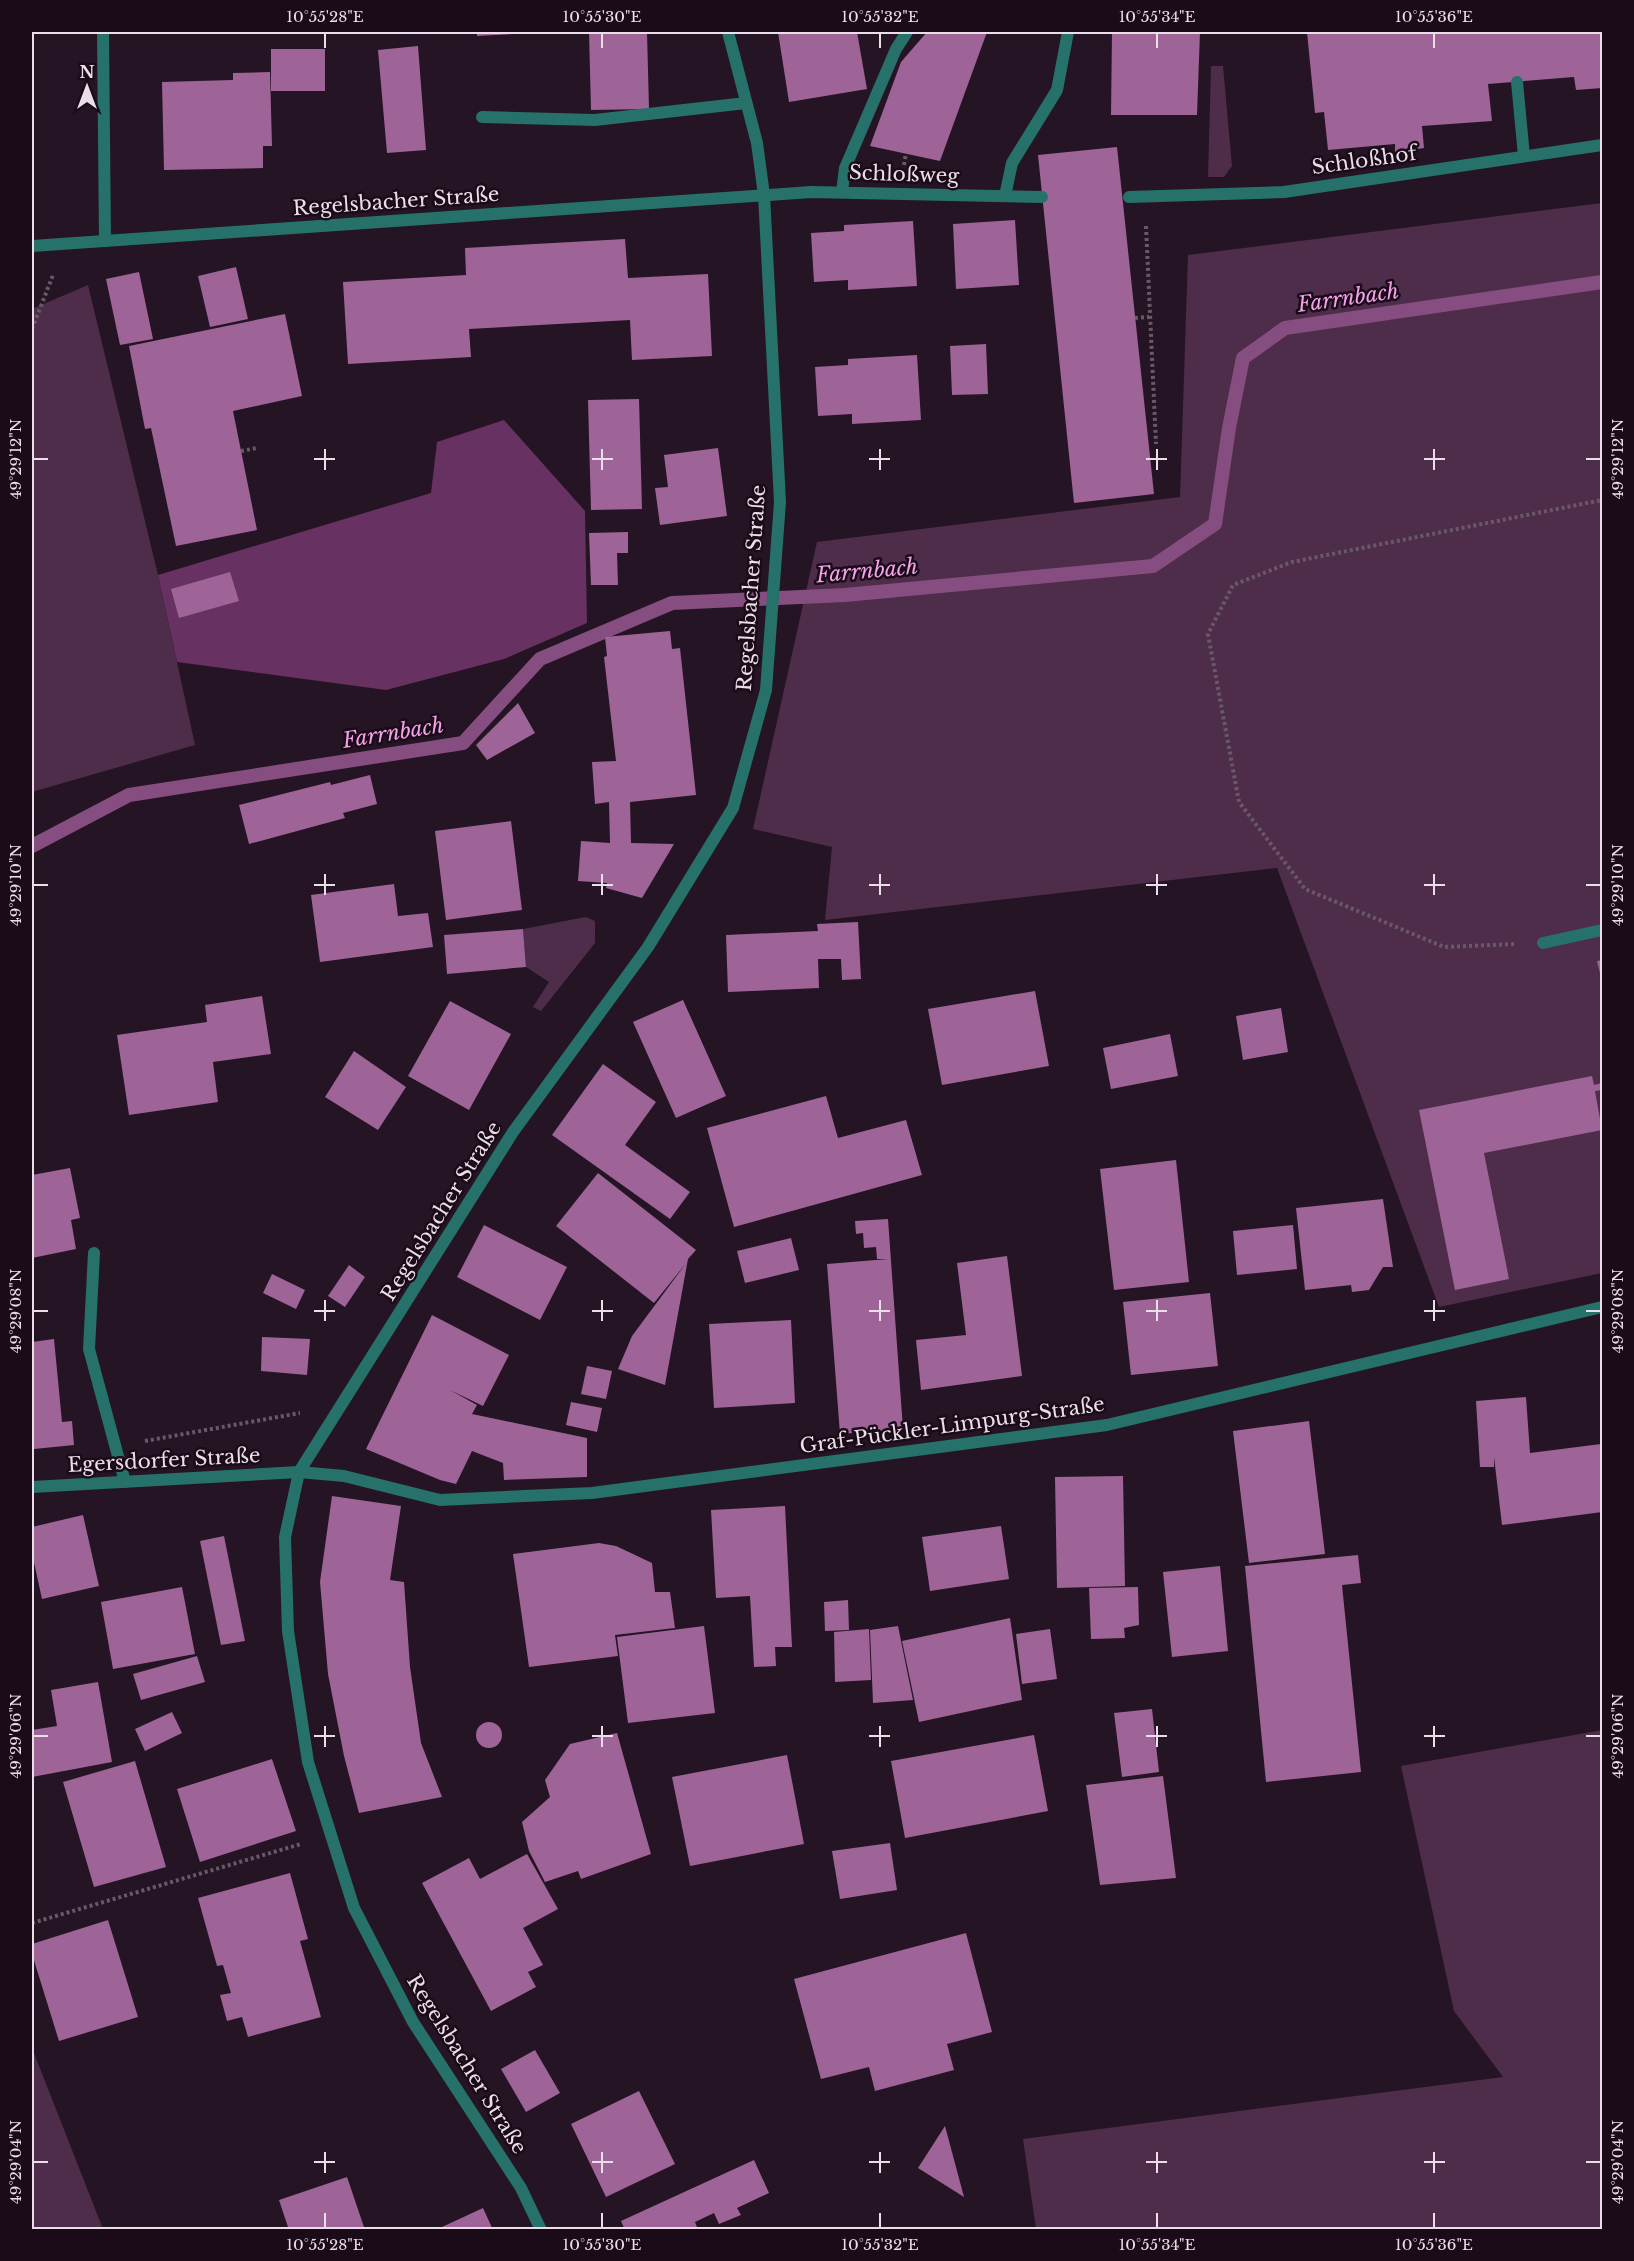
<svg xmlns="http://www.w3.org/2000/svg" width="1634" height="2261" font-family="'Libre Baskerville',serif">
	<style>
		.green { fill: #4e2d4b }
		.forest { fill: #673162 }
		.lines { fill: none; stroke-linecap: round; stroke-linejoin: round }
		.stream { stroke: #864d80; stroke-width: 14 }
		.building { fill: #9e6498 }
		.path { stroke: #695967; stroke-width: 4; stroke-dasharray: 3 3; stroke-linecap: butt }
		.lane { stroke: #267169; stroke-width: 12 }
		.street { stroke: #267169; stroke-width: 12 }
		.ticks { fill: none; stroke: #eadee8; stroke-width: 2 }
		.labels { text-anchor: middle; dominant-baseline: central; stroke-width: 5; stroke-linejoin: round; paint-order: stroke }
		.street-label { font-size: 20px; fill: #eadee8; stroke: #1b0b19 }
		.water-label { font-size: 21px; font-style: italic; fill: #f4a2ea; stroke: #1b0b19 }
		.neatline { fill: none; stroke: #eadee8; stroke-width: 2 }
		.ticks-label { font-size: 15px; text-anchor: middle; fill: #eadee8 }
	</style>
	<rect width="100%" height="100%" fill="#251423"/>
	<path class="green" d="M 1211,66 L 1223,66 L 1232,166 L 1224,177 L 1208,177 Z
		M 1602,203 L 1602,1273 L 1439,1307 L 1277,868 L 825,920 L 832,847 L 753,829 L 817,542 L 1180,497 L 1188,255 Z
		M 88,285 L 158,575 L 195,745 L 32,792 L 32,309 Z
		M 586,917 L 595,921 L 595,943 L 541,1011 L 533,1007 L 549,982 L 526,967 L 523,929 Z
		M 1602,1730 L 1602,2229 L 1036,2229 L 1023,2139 L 1503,2077 L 1454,2011 L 1401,1766 Z
		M 32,2048 L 103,2229 L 32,2229 Z"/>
	<path class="forest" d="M 504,420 L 585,511 L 587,623 L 504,659 L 386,690 L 177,662 L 158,575 L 431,493 L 437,442 Z"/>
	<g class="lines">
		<path class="stream" d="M 32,846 L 129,795 L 463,743 L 540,659 L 672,603 L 845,595 L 1153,566 L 1215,524 L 1229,428 L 1243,358 L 1285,328 L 1602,282"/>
	</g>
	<path class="building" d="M 477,32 L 530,32 L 531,33 L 477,36 Z
		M 589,32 L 647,32 L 649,109 L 591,110 Z
		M 778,32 L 857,32 L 867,89 L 789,102 Z
		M 927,32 L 987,32 L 940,161 L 870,146 L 901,62 Z
		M 1112,32 L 1200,32 L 1197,115 L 1111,115 Z
		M 1307,32 L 1602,32 L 1602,88 L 1576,90 L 1574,77 L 1488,84 L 1492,121 L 1422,126 L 1424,148 L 1395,152 L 1395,144 L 1328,150 L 1324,112 L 1315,113 Z
		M 418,46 L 426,150 L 387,153 L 378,50 Z
		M 271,49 L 325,49 L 325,91 L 271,91 Z
		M 270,72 L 272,146 L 263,146 L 263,168 L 164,170 L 162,82 L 233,80 L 233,73 Z
		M 1117,147 L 1154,494 L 1074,503 L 1038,155 Z
		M 1015,220 L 1019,285 L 956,289 L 953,224 Z
		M 913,221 L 917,286 L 848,290 L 848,280 L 814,282 L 811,233 L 844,231 L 844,225 Z
		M 625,239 L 628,278 L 708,274 L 712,356 L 632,360 L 630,320 L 469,329 L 471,357 L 348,364 L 343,282 L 466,275 L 465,248 Z
		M 236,267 L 248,319 L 210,327 L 198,276 Z
		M 139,272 L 153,339 L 120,345 L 106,279 Z
		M 285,314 L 302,396 L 233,411 L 257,530 L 176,546 L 151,428 L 145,429 L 129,346 Z
		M 986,344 L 988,394 L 952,395 L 950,346 Z
		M 917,355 L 921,420 L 852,424 L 852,414 L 818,416 L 815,367 L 848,365 L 848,359 Z
		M 639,399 L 642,509 L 591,510 L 588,400 Z
		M 718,448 L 727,516 L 660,525 L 655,488 L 668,487 L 664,455 Z
		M 628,532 L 628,553 L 617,553 L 618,585 L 591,585 L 589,533 Z
		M 230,572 L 239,601 L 179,618 L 171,589 Z
		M 670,631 L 672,649 L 680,648 L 696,795 L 630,802 L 631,843 L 674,844 L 642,898 L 606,888 L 607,883 L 578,881 L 581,841 L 610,843 L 609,802 L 595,804 L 592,762 L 616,761 L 604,657 L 607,656 L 605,637 Z
		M 518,703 L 535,733 L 487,760 L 476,745 Z
		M 370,775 L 377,804 L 343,813 L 345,818 L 249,844 L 239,805 L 330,782 L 331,785 Z
		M 511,821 L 522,910 L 446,920 L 435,831 Z
		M 394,884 L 398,916 L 428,913 L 433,947 L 320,962 L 311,895 Z
		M 858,922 L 861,979 L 842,980 L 841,959 L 818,959 L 819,988 L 728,992 L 726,935 L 818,931 L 817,924 Z
		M 523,929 L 526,967 L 447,974 L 444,935 Z
		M 1602,960 L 1602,981 L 1597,961 Z
		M 1035,991 L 1049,1066 L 942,1085 L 928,1009 Z
		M 262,996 L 271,1054 L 213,1062 L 218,1102 L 129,1115 L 117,1035 L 207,1022 L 205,1005 Z
		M 683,1000 L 726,1096 L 676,1118 L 633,1022 Z
		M 450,1001 L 511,1034 L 469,1110 L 408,1076 Z
		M 1281,1008 L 1288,1052 L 1243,1060 L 1236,1016 Z
		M 1170,1034 L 1178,1076 L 1111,1089 L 1103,1048 Z
		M 354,1051 L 406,1087 L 378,1130 L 325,1097 Z
		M 603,1064 L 656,1102 L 625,1145 L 690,1192 L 670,1219 L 552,1135 Z
		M 1592,1076 L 1594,1085 L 1602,1083 L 1602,1090 L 1595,1091 L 1602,1130 L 1484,1153 L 1509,1279 L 1455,1290 L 1419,1110 Z
		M 826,1096 L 838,1138 L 906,1120 L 922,1175 L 734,1227 L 707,1128 Z
		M 1176,1160 L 1189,1282 L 1114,1290 L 1100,1169 Z
		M 70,1168 L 80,1218 L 71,1220 L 76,1249 L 32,1258 L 32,1175 Z
		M 598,1173 L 696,1250 L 688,1259 L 665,1385 L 618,1369 L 632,1336 L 687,1262 L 654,1303 L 556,1226 Z
		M 1383,1199 L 1393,1267 L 1383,1267 L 1369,1290 L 1352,1292 L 1351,1285 L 1305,1290 L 1296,1208 Z
		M 888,1219 L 903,1429 L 840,1434 L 827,1264 L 888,1259 L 877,1259 L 876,1247 L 864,1248 L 863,1233 L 856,1234 L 855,1221 Z
		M 484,1225 L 567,1267 L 540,1320 L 457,1277 Z
		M 1293,1225 L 1297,1269 L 1237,1275 L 1233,1231 Z
		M 791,1238 L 799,1270 L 745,1283 L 737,1251 Z
		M 1007,1256 L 1022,1376 L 921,1390 L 916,1340 L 966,1335 L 957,1263 Z
		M 349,1265 L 365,1277 L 345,1307 L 328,1296 Z
		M 272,1274 L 305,1290 L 296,1309 L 263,1293 Z
		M 1210,1293 L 1218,1366 L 1131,1375 L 1123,1302 Z
		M 432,1315 L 509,1355 L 483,1406 L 450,1390 L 477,1405 L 472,1414 L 587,1438 L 587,1477 L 504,1480 L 503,1463 L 472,1451 L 456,1484 L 440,1480 L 366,1449 Z
		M 791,1320 L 795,1403 L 714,1408 L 709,1324 Z
		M 262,1337 L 310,1339 L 307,1375 L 261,1371 Z
		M 54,1339 L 62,1422 L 72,1421 L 74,1445 L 34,1449 L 32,1428 L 32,1342 Z
		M 587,1366 L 612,1371 L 606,1399 L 581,1394 Z
		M 1526,1397 L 1530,1453 L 1601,1444 L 1602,1512 L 1502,1525 L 1494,1457 L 1494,1467 L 1480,1467 L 1476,1401 Z
		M 571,1402 L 602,1408 L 597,1432 L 566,1425 Z
		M 1309,1421 L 1325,1554 L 1249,1563 L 1233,1431 Z
		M 1123,1476 L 1125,1586 L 1057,1588 L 1055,1477 Z
		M 332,1496 L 401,1506 L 390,1580 L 404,1582 L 410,1667 L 421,1743 L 442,1797 L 359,1813 L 344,1756 L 328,1674 L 320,1582 Z
		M 785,1506 L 792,1647 L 775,1647 L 776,1666 L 754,1667 L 750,1596 L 716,1598 L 711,1510 Z
		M 83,1515 L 99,1586 L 42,1599 L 32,1553 L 32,1527 Z
		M 1001,1526 L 1009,1579 L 930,1591 L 922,1537 Z
		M 224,1536 L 245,1641 L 221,1645 L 200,1541 Z
		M 599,1543 L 616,1546 L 652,1563 L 655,1592 L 670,1592 L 675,1628 L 615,1635 L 618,1656 L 529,1667 L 513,1554 Z
		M 1358,1555 L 1361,1583 L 1342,1585 L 1361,1772 L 1266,1782 L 1245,1566 Z
		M 1220,1566 L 1228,1651 L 1172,1657 L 1163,1572 Z
		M 182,1587 L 195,1654 L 113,1669 L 101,1602 Z
		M 1138,1587 L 1139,1625 L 1124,1628 L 1125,1638 L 1091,1639 L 1089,1588 Z
		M 848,1600 L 849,1630 L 825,1631 L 824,1602 Z
		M 1010,1618 L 1022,1700 L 919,1722 L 902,1641 Z
		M 704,1626 L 715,1713 L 628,1723 L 617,1637 Z
		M 898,1626 L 913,1700 L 873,1703 L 870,1630 Z
		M 869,1629 L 871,1680 L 835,1682 L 834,1632 Z
		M 1050,1629 L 1057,1679 L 1022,1684 L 1016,1634 Z
		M 197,1656 L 205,1682 L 141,1700 L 133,1674 Z
		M 98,1682 L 112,1762 L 32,1777 L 32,1730 L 57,1726 L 51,1690 Z
		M 1152,1709 L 1159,1772 L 1122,1777 L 1114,1713 Z
		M 172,1712 L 182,1733 L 145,1751 L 135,1729 Z
		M476 1735a13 13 0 1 1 26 0a13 13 0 1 1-26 0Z
		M 617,1733 L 651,1854 L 581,1879 L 578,1871 L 545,1882 L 529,1851 L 522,1822 L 550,1797 L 545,1780 L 570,1744 Z
		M 1034,1735 L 1048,1811 L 905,1838 L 891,1761 Z
		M 787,1755 L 804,1844 L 690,1866 L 672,1777 Z
		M 272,1759 L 296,1831 L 200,1862 L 177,1789 Z
		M 135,1761 L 166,1867 L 94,1887 L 63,1782 Z
		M 1163,1776 L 1176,1878 L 1100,1885 L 1086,1785 Z
		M 890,1843 L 897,1890 L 840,1899 L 832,1851 Z
		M 527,1854 L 558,1909 L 523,1928 L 543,1965 L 528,1972 L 536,1987 L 491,2011 L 422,1883 L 469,1858 L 480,1879 Z
		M 290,1873 L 308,1939 L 300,1941 L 321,2017 L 248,2037 L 242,2017 L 227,2021 L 220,1995 L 231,1993 L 223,1965 L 217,1966 L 198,1898 Z
		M 108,1920 L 138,2017 L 59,2041 L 32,1954 L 32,1944 Z
		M 966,1933 L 992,2032 L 947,2044 L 954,2070 L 875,2091 L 869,2067 L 821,2079 L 794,1979 Z
		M 535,2050 L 560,2093 L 526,2112 L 501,2069 Z
		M 639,2091 L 675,2164 L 606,2197 L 571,2124 Z
		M 945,2126 L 964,2197 L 918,2168 Z
		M 754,2160 L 769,2193 L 737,2208 L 741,2215 L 719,2224 L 714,2213 L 695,2222 L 698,2230 L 625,2230 L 621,2221 Z
		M 347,2177 L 365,2230 L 289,2230 L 279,2200 Z
		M 483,2208 L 493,2230 L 443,2230 L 442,2227 Z"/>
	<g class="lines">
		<path class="path" d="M 904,165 L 906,153
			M 1146,226 L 1156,444
			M 1135,318 L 1149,317
			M 32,329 L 53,275
			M 241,451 L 257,448
			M 1514,944 L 1444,947 L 1305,889 L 1239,802 L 1208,634 L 1233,585 L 1292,562 L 1602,500
			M 145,1441 L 300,1413
			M 32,1923 L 301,1844"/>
		<path class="lane" d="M 103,32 L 105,241
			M 1517,82 L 1524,156
			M 482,117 L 595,120 L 746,103
			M 1005,196 L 1012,163 L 1057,90 L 1068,32
			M 1129,197 L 1284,192 L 1602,145
			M 1543,943 L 1602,930
			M 94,1253 L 89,1349 L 125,1482"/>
		<path class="street" d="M 842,192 L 845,168 L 896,49 L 907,32
			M 32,246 L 811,192 L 1042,197
			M 32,1487 L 299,1472 L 344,1476 L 440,1500 L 592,1493 L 1107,1425 L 1602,1307
			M 541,2230 L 521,2188 L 413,2022 L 354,1908 L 308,1762 L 288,1631 L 285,1537 L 299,1472 L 513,1132 L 648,947 L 733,808 L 766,690 L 780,502 L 764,195 L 757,143 L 728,32"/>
	</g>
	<path class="ticks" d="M 325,33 L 325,48M 602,33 L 602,48M 880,33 L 880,48M 1157,33 L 1157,48M 1434,33 L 1434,48M 325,449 L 325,470M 602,449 L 602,470M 880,449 L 880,470M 1157,449 L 1157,470M 1434,449 L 1434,470M 33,459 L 48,459M 314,459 L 335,459M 592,459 L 613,459M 869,459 L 890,459M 1146,459 L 1167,459M 1424,459 L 1445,459M 1586,459 L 1601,459M 325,874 L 325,895M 602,874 L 602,895M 880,874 L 880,895M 1157,874 L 1157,895M 1434,874 L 1434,895M 33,885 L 48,885M 314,885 L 335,885M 592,885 L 613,885M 869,885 L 890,885M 1146,885 L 1167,885M 1424,885 L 1445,885M 1586,885 L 1601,885M 325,1300 L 325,1321M 602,1300 L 602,1321M 880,1300 L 880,1321M 1157,1300 L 1157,1321M 1434,1300 L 1434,1321M 33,1311 L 48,1311M 314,1311 L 335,1311M 592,1311 L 613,1311M 869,1311 L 890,1311M 1146,1311 L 1167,1311M 1424,1311 L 1445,1311M 1586,1311 L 1601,1311M 325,1726 L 325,1747M 602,1726 L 602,1747M 880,1726 L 880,1747M 1157,1726 L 1157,1747M 1434,1726 L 1434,1747M 33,1736 L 48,1736M 314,1736 L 335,1736M 592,1736 L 613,1736M 869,1736 L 890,1736M 1146,1736 L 1167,1736M 1424,1736 L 1445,1736M 1586,1736 L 1601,1736M 325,2152 L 325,2173M 602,2152 L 602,2173M 880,2152 L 880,2173M 1157,2152 L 1157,2173M 1434,2152 L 1434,2173M 33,2162 L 48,2162M 314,2162 L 335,2162M 592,2162 L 613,2162M 869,2162 L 890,2162M 1146,2162 L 1167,2162M 1424,2162 L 1445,2162M 1586,2162 L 1601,2162M 325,2213 L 325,2228M 602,2213 L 602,2228M 880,2213 L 880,2228M 1157,2213 L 1157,2228M 1434,2213 L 1434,2228"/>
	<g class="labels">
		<g class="street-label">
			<text transform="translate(1364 160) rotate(-8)">Schloßhof</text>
			<text transform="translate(904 174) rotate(2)">Schloßweg</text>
			<text transform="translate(396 201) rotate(-4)">Regelsbacher Straße</text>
			<text transform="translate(751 588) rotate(-86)">Regelsbacher Straße</text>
			<text transform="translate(441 1211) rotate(-58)">Regelsbacher Straße</text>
			<text transform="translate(952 1425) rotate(-8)">Graf-Pückler-Limpurg-Straße</text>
			<text transform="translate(164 1460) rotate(-3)">Egersdorfer Straße</text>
			<text transform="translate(467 2064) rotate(58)">Regelsbacher Straße</text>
		</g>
		<g class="water-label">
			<text transform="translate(1348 298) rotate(-8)">Farrnbach</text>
			<text transform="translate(867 571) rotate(-5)">Farrnbach</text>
			<text transform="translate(393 733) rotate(-9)">Farrnbach</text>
		</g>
	</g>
	<rect width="1634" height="2261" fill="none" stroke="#1b0b19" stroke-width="66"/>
	<g transform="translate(87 87)" stroke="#1b0b19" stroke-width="4.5" paint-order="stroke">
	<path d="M0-4.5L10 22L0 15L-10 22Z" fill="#eadee8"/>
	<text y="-9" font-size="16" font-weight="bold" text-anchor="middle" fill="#eadee8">N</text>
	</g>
	<rect x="33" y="33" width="1568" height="2195" class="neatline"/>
	<g class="ticks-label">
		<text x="325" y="22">10°55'28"E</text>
		<text x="602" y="22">10°55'30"E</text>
		<text x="880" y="22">10°55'32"E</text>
		<text x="1157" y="22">10°55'34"E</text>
		<text x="1434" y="22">10°55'36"E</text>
		<text transform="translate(16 459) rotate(-90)" y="5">49°29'12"N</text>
		<text transform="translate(1618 459) rotate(-90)" y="5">49°29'12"N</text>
		<text transform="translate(16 885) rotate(-90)" y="5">49°29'10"N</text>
		<text transform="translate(1618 885) rotate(-90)" y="5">49°29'10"N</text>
		<text transform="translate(16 1311) rotate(-90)" y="5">49°29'08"N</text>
		<text transform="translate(1618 1311) rotate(-90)" y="5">49°29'08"N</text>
		<text transform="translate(16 1736) rotate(-90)" y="5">49°29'06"N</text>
		<text transform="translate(1618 1736) rotate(-90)" y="5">49°29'06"N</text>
		<text transform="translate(16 2162) rotate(-90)" y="5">49°29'04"N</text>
		<text transform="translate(1618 2162) rotate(-90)" y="5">49°29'04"N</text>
		<text x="325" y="2250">10°55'28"E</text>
		<text x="602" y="2250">10°55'30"E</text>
		<text x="880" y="2250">10°55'32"E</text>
		<text x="1157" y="2250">10°55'34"E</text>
		<text x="1434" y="2250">10°55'36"E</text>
	</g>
</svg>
